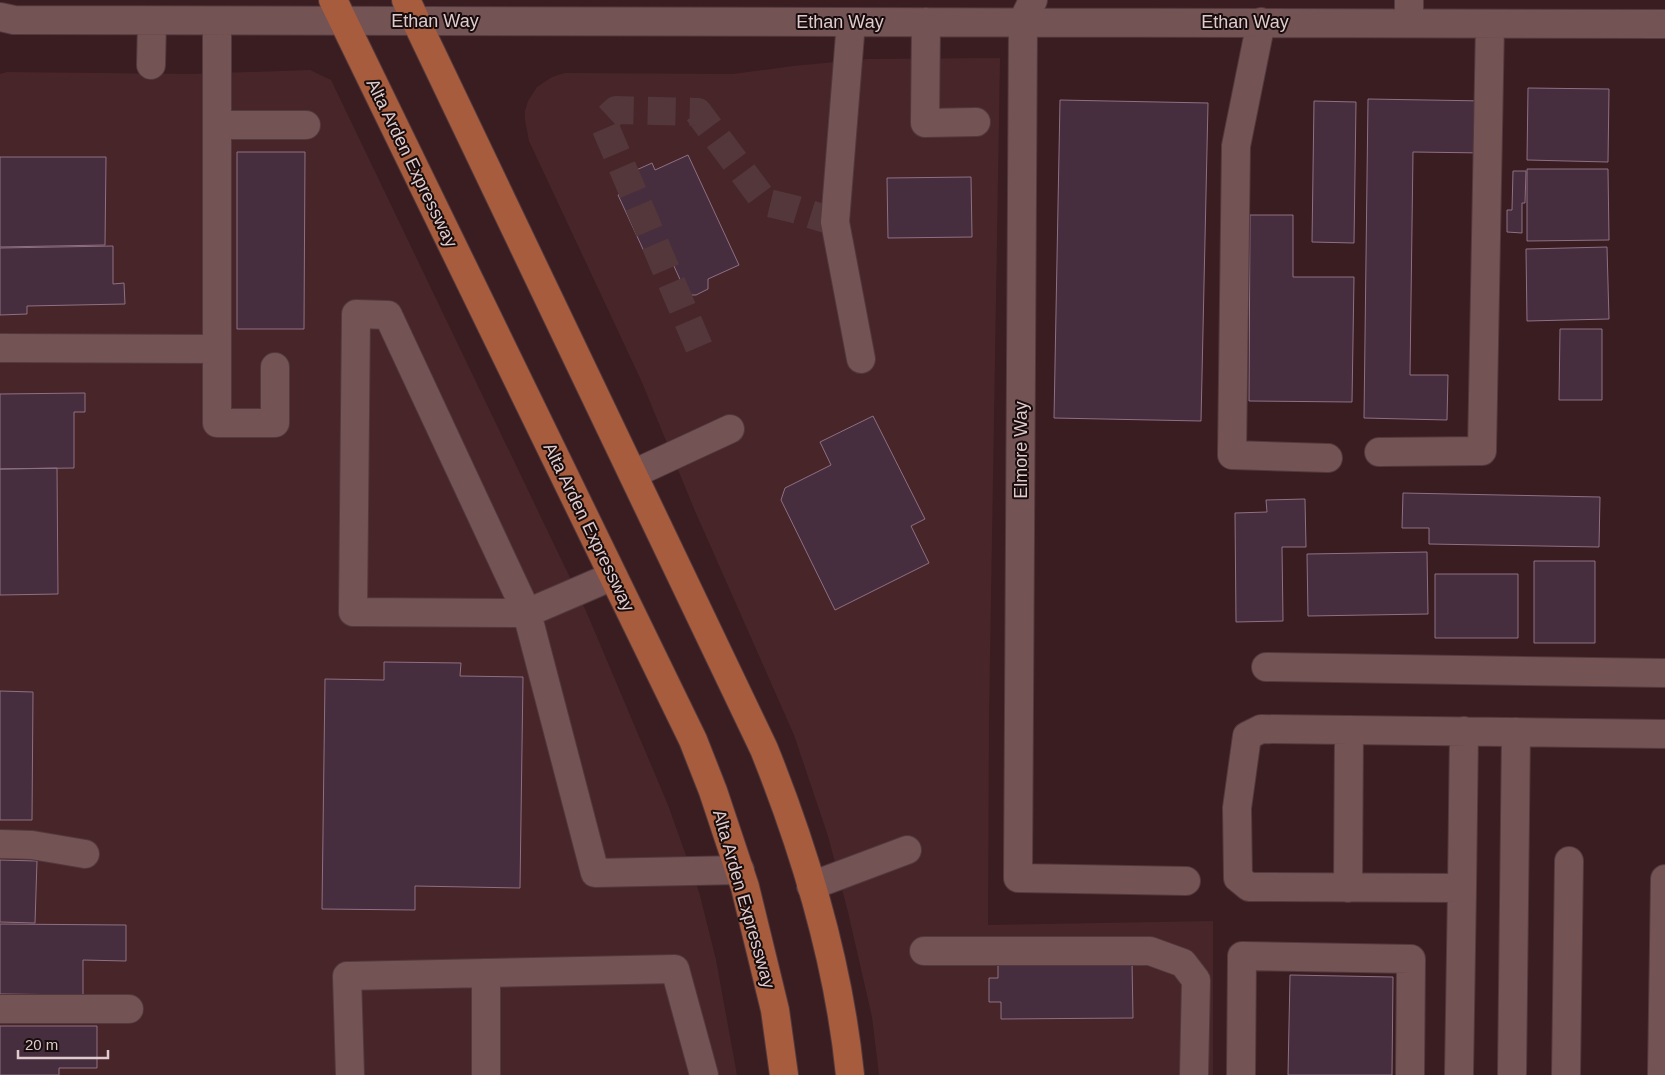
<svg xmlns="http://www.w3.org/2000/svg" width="1665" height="1075" font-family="Helvetica,sans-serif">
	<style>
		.built { fill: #482529 }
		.building { fill: #472e3e; stroke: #8d7083 }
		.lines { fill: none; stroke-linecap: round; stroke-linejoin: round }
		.minor-tunnel { stroke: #53373a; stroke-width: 28; stroke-dasharray: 28 14; stroke-linecap: butt }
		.minor-casing { stroke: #52393d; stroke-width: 30 }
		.major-casing { stroke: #52393d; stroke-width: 30 }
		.minor { stroke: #745355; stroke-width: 28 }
		.major { stroke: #a65c3d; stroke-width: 28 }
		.labels { text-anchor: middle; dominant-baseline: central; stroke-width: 4; stroke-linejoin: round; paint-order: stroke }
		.street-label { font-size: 18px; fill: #dfcbcd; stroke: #180c0d }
	</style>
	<rect width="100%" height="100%" fill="#3a1d20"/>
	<path class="built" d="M 1000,58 L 989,717 L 988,925 L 1213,921 L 1213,1075 L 879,1075 L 872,1017 L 848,912 L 828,836 L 794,735 L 695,511 L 641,380 L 529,141 L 525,120 L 525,111 L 528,101 L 537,87 L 552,77 L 565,73 L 733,74 L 793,66 L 868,59 Z
		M 310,70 L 331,80 L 586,611 L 668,805 L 699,892 L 716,960 L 737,1075 L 0,1075 L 0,74 L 7,72 L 191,74 Z"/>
	<path class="building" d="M 1528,88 L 1609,89 L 1608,162 L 1527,160 Z
		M 1368,99 L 1486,101 L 1485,153 L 1413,152 L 1410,375 L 1448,375 L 1447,420 L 1364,418 Z
		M 1060,100 L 1208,103 L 1201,421 L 1054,418 Z
		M 1314,101 L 1356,102 L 1354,243 L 1312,242 Z
		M 237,152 L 305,152 L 304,329 L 237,329 Z
		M 688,155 L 739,265 L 708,279 L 708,289 L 696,295 L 687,295 L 673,264 L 654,273 L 618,195 L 640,185 L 634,171 L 652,163 L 655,170 Z
		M 0,157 L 106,157 L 105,245 L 0,247 Z
		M 1527,169 L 1608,169 L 1609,240 L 1527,241 Z
		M 1513,171 L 1526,171 L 1525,203 L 1522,203 L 1522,233 L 1507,232 L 1507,210 L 1512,210 Z
		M 971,177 L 972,237 L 888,238 L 887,178 Z
		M 1250,215 L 1293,215 L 1293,277 L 1354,277 L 1352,402 L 1249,401 Z
		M 113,246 L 113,284 L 124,283 L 125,304 L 27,306 L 27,314 L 0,315 L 0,248 Z
		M 1607,247 L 1609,319 L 1527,321 L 1526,249 Z
		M 1560,329 L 1602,329 L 1602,400 L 1559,400 Z
		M 85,393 L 85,412 L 74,412 L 74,468 L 0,469 L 0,394 Z
		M 873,416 L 925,519 L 911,526 L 929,563 L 835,610 L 781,500 L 785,488 L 831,465 L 820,442 Z
		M 57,468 L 58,594 L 0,595 L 0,469 Z
		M 1403,493 L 1600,497 L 1599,547 L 1429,544 L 1429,528 L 1402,528 Z
		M 1305,499 L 1306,547 L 1282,547 L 1283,621 L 1236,622 L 1235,513 L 1267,512 L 1266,500 Z
		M 1427,552 L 1428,614 L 1308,616 L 1307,554 Z
		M 1534,561 L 1595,561 L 1595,643 L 1534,643 Z
		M 1435,574 L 1518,574 L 1518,638 L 1435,638 Z
		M 384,662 L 461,663 L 460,676 L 523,677 L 520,888 L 415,886 L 415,910 L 322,909 L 325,679 L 384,680 Z
		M 0,691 L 33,692 L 32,820 L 0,820 Z
		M 0,860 L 37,861 L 35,923 L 0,922 Z
		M 0,924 L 126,925 L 126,961 L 83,960 L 83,995 L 0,994 Z
		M 998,962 L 1132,962 L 1133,1018 L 1001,1019 L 1001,1002 L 989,1002 L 989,978 L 998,978 Z
		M 1290,975 L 1393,977 L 1392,1075 L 1288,1075 Z
		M 0,1026 L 97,1026 L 97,1068 L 59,1068 L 59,1075 L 0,1075 Z"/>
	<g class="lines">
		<path class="minor-tunnel" d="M 699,347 L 603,122 L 616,110 L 698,112 L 765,202 L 794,209 L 835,222"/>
		<defs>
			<path id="minor" d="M 1033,0 L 1023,21 L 1018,878 L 1186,881
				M 0,17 L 14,20 L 1665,24
				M 217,21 L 217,423 L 275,423 L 275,367
				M 851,22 L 835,222 L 861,359
				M 926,22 L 925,123 L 976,122
				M 1261,22 L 1236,146 L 1232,455 L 1328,458
				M 1409,23 L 1409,0
				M 151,65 L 152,21
				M 217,125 L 306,125
				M 356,314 L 388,315 L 527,613 L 353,612 Z
				M 0,348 L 217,349
				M 1379,452 L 1482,451 L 1490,24
				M 633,474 L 730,429
				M 613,576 L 527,613 L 595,873 L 740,870
				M 1266,667 L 1665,673
				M 1464,731 L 1462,888 L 1249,887 L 1238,878 L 1237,808 L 1247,736 L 1261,729 L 1665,734
				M 0,844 L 32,845 L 85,854
				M 811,886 L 907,850
				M 1348,888 L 1349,730
				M 924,951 L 1150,951 L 1183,963 L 1196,980 L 1194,1075
				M 0,1009 L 129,1009
				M 350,1075 L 347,976 L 675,969 L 704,1075
				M 486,1075 L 486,973
				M 1241,1075 L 1242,956 L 1411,959 L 1410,1075
				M 1459,1075 L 1462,888
				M 1512,1075 L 1516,732
				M 1566,1075 L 1569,861
				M 1662,1075 L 1665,879"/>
			<path id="major" d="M 333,0 L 693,740 L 713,791 L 745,887 L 775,1010 L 784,1075
				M 406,0 L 764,749 C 805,851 839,965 850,1075"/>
		</defs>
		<use href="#minor" class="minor-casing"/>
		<use href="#major" class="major-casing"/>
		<use href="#minor" class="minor"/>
		<use href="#major" class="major"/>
	</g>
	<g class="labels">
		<g class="street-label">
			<text x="435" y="21">Ethan Way</text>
			<text x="840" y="22">Ethan Way</text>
			<text x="1245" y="22">Ethan Way</text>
			<text transform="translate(412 163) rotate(64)">Alta Arden Expressway</text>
			<text transform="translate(1021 450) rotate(-90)">Elmore Way</text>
			<text transform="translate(589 527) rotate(64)">Alta Arden Expressway</text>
			<text transform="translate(744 899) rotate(74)">Alta Arden Expressway</text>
		</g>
	</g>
	<path d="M18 1050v8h90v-8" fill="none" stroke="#dfcbcd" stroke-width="2.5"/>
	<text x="25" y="1050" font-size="15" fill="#dfcbcd" stroke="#180c0d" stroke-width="4" paint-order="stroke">20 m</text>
</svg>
